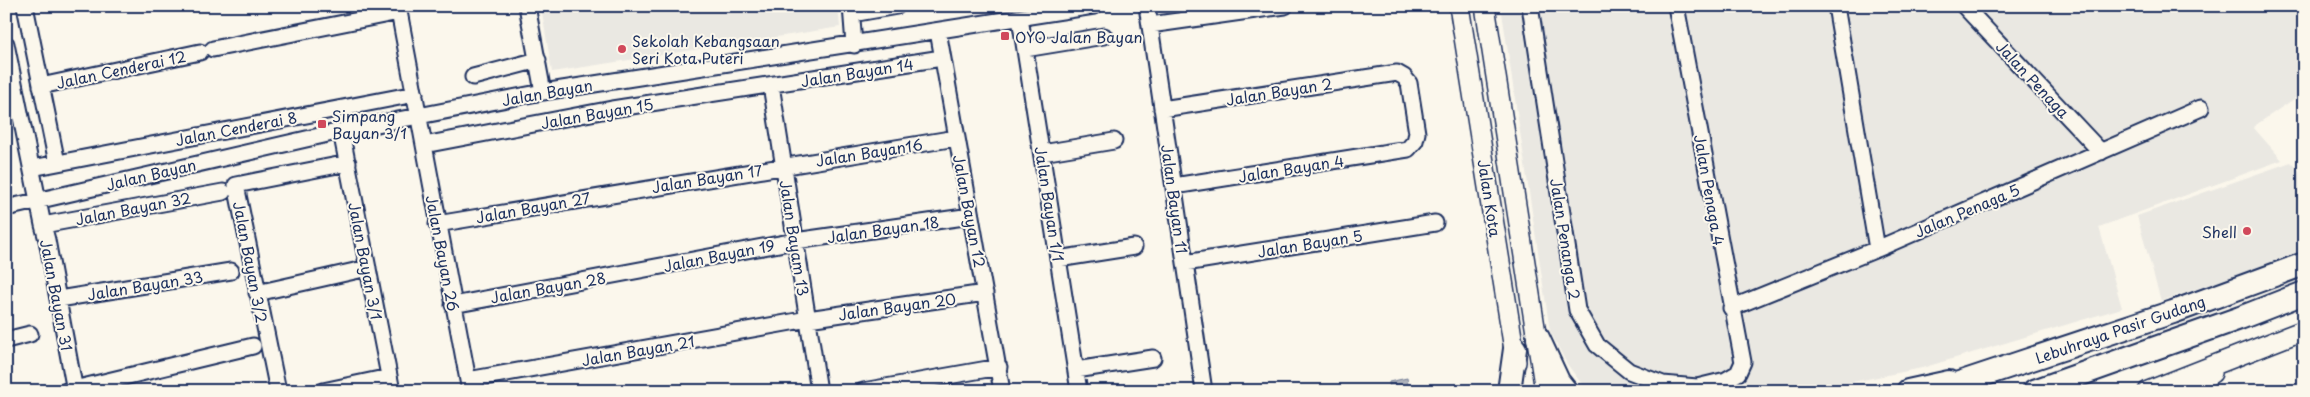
<svg xmlns="http://www.w3.org/2000/svg" width="2310" height="397" font-family="'Playpen Sans',sans-serif">
	<style>
		.built { fill: #eae8e2 }
		.water { fill: #afb3bb; stroke: #747e96 }
		.lines { fill: none; stroke-linecap: round; stroke-linejoin: round }
		.minor-casing { stroke: #1b2f5e; stroke-width: 19 }
		.major-casing { stroke: #1b2f5e; stroke-width: 22 }
		.highway-casing { stroke: #1b2f5e; stroke-width: 26 }
		.minor { stroke: #fbf7ec; stroke-width: 15 }
		.major { stroke: #fbf7ec; stroke-width: 19 }
		.highway { stroke: #fbf7ec; stroke-width: 22 }
		.poi-dot { fill: #d1495b; stroke: #fbf7ec; stroke-width: 2 }
		.labels { text-anchor: middle; dominant-baseline: central; stroke-width: 4; stroke-linejoin: round; paint-order: stroke }
		.poi-label { font-size: 15px; fill: #1b2f5e; stroke: #fbf7ec; text-anchor: start }
		.street-label { font-size: 15px; fill: #1b2f5e; stroke: #fbf7ec }
	</style>
	<rect width="100%" height="100%" fill="#fbf7ec"/>
	<filter id="ink" filterUnits="userSpaceOnUse"><feTurbulence type="fractalNoise" baseFrequency=".02" numOctaves="2"/><feDisplacementMap in="SourceGraphic" scale="10" xChannelSelector="R" yChannelSelector="G"/><feConvolveMatrix kernelMatrix="1 2 1 2 8 2 1 2 1" color-interpolation-filters="sRGB"/></filter>
	<g filter="url(#ink)">
		<path class="built" d="M 541,6 L 838,6 L 840,27 L 552,72 Z
			M 1501,6 L 2304,6 L 2304,92 L 2253,127 L 2282,160 L 2099,227 L 2122,308 L 1922,368 L 1808,391 L 1587,391 L 1567,364 L 1550,331 Z
			M 2291,162 L 2304,176 L 2304,252 L 2161,301 L 2137,216 Z"/>
		<path class="water" d="M 1407,378 L 1409,391 L 1390,391 L 1389,382 Z"/>
		<g class="lines">
			<defs>
				<path id="minor" d="M 25,6 L 57,163
					M 398,6 C 423,134 445,263 470,391
					M 527,6 L 543,92
					M 851,6 L 854,45
					M 1147,6 L 1204,391
					M 1530,6 L 1577,310 L 1597,345 L 1629,371 L 1663,384 L 1697,387 L 1726,380 L 1738,373 L 1743,362 L 1676,6
					M 1836,6 L 1877,249
					M 1964,6 L 2101,152
					M 852,14 L 897,6
					M 1020,18 L 1079,391
					M 1150,25 L 1285,6
					M 938,31 L 1002,391
					M 6,44 L 43,225 L 47,240 L 75,391
					M 213,49 L 399,12
					M 1025,49 L 1104,36
					M 473,77 L 538,60
					M 771,85 L 819,391
					M 41,86 L 200,52
					M 1162,109 L 1397,73 L 1404,77 L 1409,83 L 1417,133 L 1415,141 L 1408,149 L 1174,186
					M 341,131 L 392,391
					M 424,145 L 612,109 L 942,58
					M 1042,153 L 1114,141
					M 32,168 L 415,94
					M 6,208 L 341,131 L 543,92 L 1094,6
					M 437,224 L 956,138
					M 43,225 L 223,192
					M 1058,259 L 1134,247
					M 1185,263 L 1435,223
					M 257,293 L 368,268
					M 59,299 L 231,271
					M 453,305 L 795,241 L 971,216
					M 1731,308 L 1877,249 L 2201,108
					M 6,340 L 30,334
					M 1076,370 L 1153,358
					M 468,380 L 808,319 L 985,293
					M 66,391 L 253,346
					M 278,391 L 236,185 L 348,163
					M 323,391 L 389,377
					M 863,391 L 999,367"/>
				<path id="major" d="M 1459,6 L 1516,362
					M 1485,6 L 1545,391
					M 2148,391 L 2304,330
					M 2186,391 L 2212,373"/>
				<path id="highway" d="M 1538,338 L 1558,381 L 1566,391
					M 1509,391 L 1515,349
					M 1908,391 L 1949,382
					M 1935,391 L 2173,312 L 2304,264
					M 2034,391 L 2240,318 L 2304,293"/>
			</defs>
			<use href="#minor" class="minor-casing"/>
			<use href="#major" class="major-casing"/>
			<use href="#highway" class="highway-casing"/>
			<use href="#minor" class="minor"/>
			<use href="#major" class="major"/>
			<use href="#highway" class="highway"/>
		</g>
	</g>
	<g class="poi-dot">
		<rect x="1000" y="31" width="10" height="10" rx="2.5"/>
		<circle cx="622" cy="49" r="5"/>
		<rect x="317" y="119" width="10" height="10" rx="2.5"/>
		<circle cx="2247" cy="231" r="5"/>
	</g>
	<g class="labels">
		<g class="poi-label">
			<text x="1015" y="36">OYO Jalan Bayan</text>
			<text x="632" y="40">Sekolah Kebangsaan<tspan x="632" dy="17">Seri Kota Puteri</tspan></text>
			<text x="332" y="115">Simpang<tspan x="332" dy="17">Bayan 3/1</tspan></text>
			<text x="2237" y="231" text-anchor="end">Shell</text>
		</g>
		<g class="street-label">
			<text transform="translate(121 69) rotate(-12)">Jalan Cenderai 12</text>
			<text transform="translate(857 72) rotate(-9)">Jalan Bayan 14</text>
			<text transform="translate(2033 79) rotate(47)">Jalan Penaga</text>
			<text transform="translate(1279 91) rotate(-9)">Jalan Bayan 2</text>
			<text transform="translate(547 92) rotate(-10)">Jalan Bayan</text>
			<text transform="translate(597 113) rotate(-10)">Jalan Bayan 15</text>
			<text transform="translate(236 128) rotate(-11)">Jalan Cenderai 8</text>
			<text transform="translate(869 152) rotate(-9)">Jalan Bayan16</text>
			<text transform="translate(1291 168) rotate(-9)">Jalan Bayan 4</text>
			<text transform="translate(151 174) rotate(-13)">Jalan Bayan</text>
			<text transform="translate(707 178) rotate(-9)">Jalan Bayan 17</text>
			<text transform="translate(1710 190) rotate(80)">Jalan Penaga 4</text>
			<text transform="translate(1490 198) rotate(81)">Jalan Kota</text>
			<text transform="translate(1175 199) rotate(82)">Jalan Bayan 11</text>
			<text transform="translate(1050 204) rotate(81)">Jalan Bayan 1/1</text>
			<text transform="translate(533 207) rotate(-10)">Jalan Bayan 27</text>
			<text transform="translate(133 208) rotate(-11)">Jalan Bayan 32</text>
			<text transform="translate(1967 210) rotate(-23)">Jalan Penaga 5</text>
			<text transform="translate(970 211) rotate(79)">Jalan Bayan 12</text>
			<text transform="translate(883 229) rotate(-8)">Jalan Bayan 18</text>
			<text transform="translate(795 238) rotate(81)">Jalan Bayam 13</text>
			<text transform="translate(1566 239) rotate(81)">Jalan Penanga 2</text>
			<text transform="translate(1310 243) rotate(-9)">Jalan Bayan 5</text>
			<text transform="translate(443 253) rotate(79)">Jalan Bayan 26</text>
			<text transform="translate(719 255) rotate(-11)">Jalan Bayan 19</text>
			<text transform="translate(366 261) rotate(79)">Jalan Bayan 3/1</text>
			<text transform="translate(251 262) rotate(79)">Jalan Bayan 3/2</text>
			<text transform="translate(145 285) rotate(-9)">Jalan Bayan 33</text>
			<text transform="translate(548 287) rotate(-10)">Jalan Bayan 28</text>
			<text transform="translate(57 295) rotate(79)">Jalan Bayan 31</text>
			<text transform="translate(897 306) rotate(-8)">Jalan Bayan 20</text>
			<text transform="translate(2120 329) rotate(-19)">Lebuhraya Pasir Gudang</text>
			<text transform="translate(638 350) rotate(-10)">Jalan Bayan 21</text>
		</g>
	</g>
	<rect width="2310" height="397" fill="none" stroke="#fbf7ec" stroke-width="25"/>
	<rect x="12" y="12" width="2285" height="372" fill="none" stroke="#1b2f5e" stroke-width="2" filter="url(#ink)"/>
</svg>
